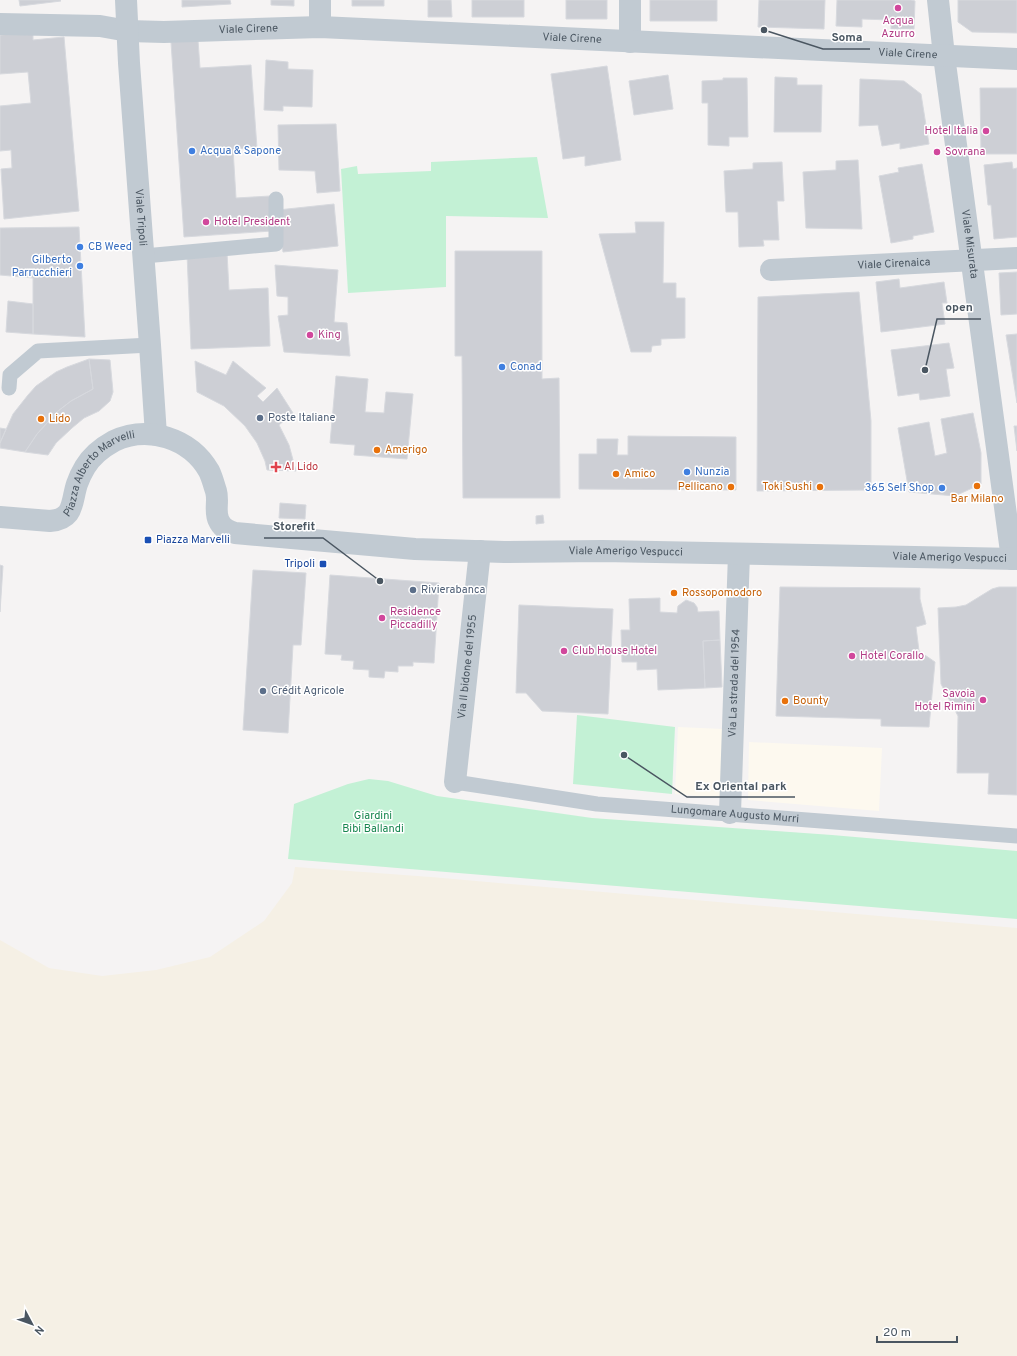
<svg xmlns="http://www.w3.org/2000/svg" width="1017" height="1356" font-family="Overpass,sans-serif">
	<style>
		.commercial { fill: #fdf9ef }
		.green { fill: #c3f1d5 }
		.sand { fill: #f5f0e5 }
		.building { fill: #cdcfd5; stroke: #d7d9de }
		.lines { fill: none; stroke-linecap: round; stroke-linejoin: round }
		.service { stroke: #c1cad2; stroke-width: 15 }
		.pedestrian { stroke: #c1cad2; stroke-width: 22 }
		.minor { stroke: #c1cad2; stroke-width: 22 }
		.tertiary { stroke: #c1cad2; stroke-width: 22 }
		.hotel-dot { fill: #d1479c; stroke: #fff; stroke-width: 1.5 }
		.shop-dot { fill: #3f7fe0; stroke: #fff; stroke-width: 1.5 }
		.service-dot { fill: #5c6f8a; stroke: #fff; stroke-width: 1.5 }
		.food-dot { fill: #e8710a; stroke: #fff; stroke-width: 1.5 }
		.health-dot { fill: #e0444e; stroke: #fff; stroke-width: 1.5 }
		.transit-dot { fill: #1a4fb4; stroke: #fff; stroke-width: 1.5 }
		.labels { text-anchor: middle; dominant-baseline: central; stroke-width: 3; stroke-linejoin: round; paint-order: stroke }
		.hotel-label { font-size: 11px; fill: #b23c85; stroke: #fff; text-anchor: start }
		.street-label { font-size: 11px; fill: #4a5661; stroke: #fff }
		.shop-label { font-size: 11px; fill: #366cbe; stroke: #fff; text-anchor: start }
		.service-label { font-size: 11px; fill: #4e5e75; stroke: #fff; text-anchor: start }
		.food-label { font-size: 11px; fill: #c56008; stroke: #fff; text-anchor: start }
		.health-label { font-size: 11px; fill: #be3a42; stroke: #fff; text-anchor: start }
		.transit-label { font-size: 11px; fill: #164399; stroke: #fff; text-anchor: start }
		.park-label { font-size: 11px; fill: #17864f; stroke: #fff }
		.leader { fill: none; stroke: #4a5661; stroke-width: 1.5 }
		.callout-dot { fill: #4a5661; stroke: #fff; stroke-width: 1.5 }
		.callout-label { font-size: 12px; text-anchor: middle; font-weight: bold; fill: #4a5661; stroke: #fff; stroke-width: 3; stroke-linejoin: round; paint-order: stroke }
	</style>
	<rect width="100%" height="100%" fill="#f5f3f3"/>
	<path class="commercial" d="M 678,727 L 723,729 L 720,798 L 675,794 Z
		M 749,742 L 882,748 L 879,811 L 748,800 Z"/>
	<path class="green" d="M 537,157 L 548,218 L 446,216 L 446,287 L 348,293 L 341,169 L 357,166 L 358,174 L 431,171 L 431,162 Z
		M 577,715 L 675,727 L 672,794 L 573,784 Z
		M 369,779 L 388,781 L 437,796 L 592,818 L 832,835 L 1017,851 L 1017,919 L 288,859 L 294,804 L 348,784 Z"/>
	<path class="sand" d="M 295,867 L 431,877 L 1017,928 L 1017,1356 L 0,1356 L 0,940 L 49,968 L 102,976 L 156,970 L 210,957 L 264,921 L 292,883 Z"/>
	<path class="building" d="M 19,0 L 60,0 L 61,1 L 20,6 Z
		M 182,0 L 230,0 L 231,4 L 182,7 Z
		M 271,0 L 294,0 L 294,6 L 271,5 Z
		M 352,0 L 384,0 L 384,6 L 352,6 Z
		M 428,0 L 451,0 L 452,17 L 428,17 Z
		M 472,0 L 524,0 L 524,17 L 472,17 Z
		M 566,0 L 607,0 L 607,19 L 566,19 Z
		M 650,0 L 717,0 L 717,21 L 650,21 Z
		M 759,0 L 825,0 L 824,29 L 758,27 Z
		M 837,0 L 911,0 L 915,1 L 914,29 L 891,29 L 891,20 L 862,19 L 862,27 L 836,26 Z
		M 958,0 L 1017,0 L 1017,33 L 972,32 L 958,22 Z
		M 33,32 L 33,40 L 64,37 L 79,211 L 4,219 L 1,169 L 12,168 L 11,150 L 0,151 L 0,106 L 31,103 L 28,72 L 0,74 L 0,35 Z
		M 198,40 L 200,68 L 251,65 L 257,148 L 233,149 L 236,198 L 270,196 L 272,231 L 184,237 L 171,42 Z
		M 266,60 L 288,62 L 288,69 L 313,70 L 312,107 L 283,106 L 283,111 L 264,110 Z
		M 607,66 L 621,160 L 585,166 L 585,156 L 563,159 L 551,74 Z
		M 668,75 L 673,109 L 634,115 L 629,81 Z
		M 775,77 L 797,78 L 797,85 L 822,85 L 821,132 L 774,132 Z
		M 723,78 L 747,78 L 748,137 L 729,137 L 729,146 L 708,145 L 708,103 L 702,103 L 702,81 L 723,80 Z
		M 860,79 L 904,81 L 921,94 L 929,144 L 900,149 L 900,143 L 882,146 L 878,125 L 859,126 Z
		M 980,88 L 1017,88 L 1017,154 L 981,154 Z
		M 336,124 L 340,191 L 317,193 L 315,171 L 279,170 L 278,125 Z
		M 858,160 L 862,229 L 806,228 L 803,172 L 836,170 L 836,161 Z
		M 782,162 L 784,201 L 777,201 L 779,240 L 763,240 L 764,246 L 739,247 L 738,212 L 726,212 L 724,171 L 753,169 L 753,163 Z
		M 1012,162 L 1013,169 L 1017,168 L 1017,237 L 994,239 L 991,205 L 988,205 L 984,165 Z
		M 922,164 L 934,232 L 913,236 L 913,239 L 891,243 L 879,176 L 899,172 L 898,168 Z
		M 334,204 L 338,246 L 283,252 L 278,210 Z
		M 635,222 L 664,222 L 663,283 L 676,283 L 676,298 L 685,298 L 685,338 L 661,339 L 661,345 L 652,346 L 651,352 L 631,352 L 599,234 L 636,233 Z
		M 79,227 L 85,337 L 33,334 L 33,278 L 0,275 L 0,228 Z
		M 455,251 L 542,251 L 542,379 L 559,378 L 560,498 L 463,498 L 462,356 L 455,356 Z
		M 227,252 L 229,290 L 268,288 L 270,346 L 191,349 L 187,254 Z
		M 275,265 L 338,270 L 334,322 L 347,323 L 350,356 L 284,352 L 278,316 L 288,315 L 288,297 L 277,296 Z
		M 1017,272 L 1017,314 L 1001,315 L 999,273 Z
		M 899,279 L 900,288 L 944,282 L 947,303 L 942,303 L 945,324 L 881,332 L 876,282 Z
		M 859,292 L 871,421 L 871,490 L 757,491 L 758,297 Z
		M 8,301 L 33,304 L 33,334 L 6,332 Z
		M 1017,334 L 1017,403 L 1006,335 Z
		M 949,343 L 954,368 L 946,369 L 950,396 L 920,400 L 919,393 L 898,396 L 891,350 Z
		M 89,359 L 93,389 L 71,401 L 58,411 L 37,434 L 25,452 L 0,448 L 0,443 L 13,414 L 28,395 L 36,386 L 56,372 L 67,367 Z
		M 89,359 L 110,360 L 113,392 L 110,401 L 99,411 L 84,418 L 72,428 L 56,443 L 48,455 L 25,452 L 37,434 L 58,411 L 71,401 L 93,389 Z
		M 195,361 L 226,375 L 233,361 L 266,388 L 257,396 L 263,402 L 277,388 L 293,413 L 279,425 L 289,445 L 296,471 L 267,470 L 265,461 L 257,443 L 245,426 L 224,406 L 197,392 Z
		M 336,376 L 368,379 L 365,412 L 384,413 L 386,392 L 413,394 L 407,459 L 354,455 L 355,445 L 330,443 Z
		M 973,413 L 981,453 L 981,484 L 955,496 L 909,492 L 898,428 L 929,422 L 935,456 L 947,453 L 941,419 Z
		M 1014,426 L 1017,426 L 1017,451 Z
		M 0,428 L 6,429 L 0,443 Z
		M 628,436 L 736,437 L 736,490 L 579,489 L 579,454 L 597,454 L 597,439 L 618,439 L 617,455 L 628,455 Z
		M 280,503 L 306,505 L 305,519 L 279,518 Z
		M 543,515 L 544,523 L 536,524 L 536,516 Z
		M 0,565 L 3,566 L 0,612 Z
		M 253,570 L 306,573 L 301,645 L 293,645 L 288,733 L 243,730 Z
		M 330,575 L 439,583 L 434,663 L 413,662 L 413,666 L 398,666 L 398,672 L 385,671 L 384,678 L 369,677 L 369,670 L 353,669 L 354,661 L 341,660 L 342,655 L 325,654 Z
		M 780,587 L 920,588 L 920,599 L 926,624 L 916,627 L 919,651 L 935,662 L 929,727 L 881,726 L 881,719 L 776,716 Z
		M 999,587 L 1017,587 L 1017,795 L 988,794 L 989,773 L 957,773 L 958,716 L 941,684 L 938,608 L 956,607 L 966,605 L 992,589 Z
		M 660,598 L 660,612 L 677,613 L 678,606 L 686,600 L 694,603 L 697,607 L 698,612 L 719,611 L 720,640 L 703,641 L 705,688 L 658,690 L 657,669 L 637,670 L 637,662 L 622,662 L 621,630 L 630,630 L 629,599 Z
		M 519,605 L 613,609 L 608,714 L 542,711 L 526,693 L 516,693 Z
		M 720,640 L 722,687 L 705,688 L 703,641 Z"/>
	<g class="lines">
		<g class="service">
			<path d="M 144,256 L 276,244 L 276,199"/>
			<path d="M 9,388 L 10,375 L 38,351 L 150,345"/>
			<path id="s1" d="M 455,782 L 597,804 L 1017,836"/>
		</g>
		<g class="pedestrian">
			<path id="s2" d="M 455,782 L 480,551"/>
			<path id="s3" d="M 730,813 L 739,554"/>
		</g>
		<g class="minor">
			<path d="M 630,0 L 630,42"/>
			<path id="s4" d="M 938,0 L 944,56 L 1012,559"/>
			<path id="s5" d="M 0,24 L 100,26 L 128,31 L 164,32 L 320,27 L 1017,59"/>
			<path d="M 320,27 L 320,0"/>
			<path id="s6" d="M 771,270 L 1017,258"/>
		</g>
		<g class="tertiary">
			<path id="s7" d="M 126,0 L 129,63 L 150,345 L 156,435"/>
			<path id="s8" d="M 0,517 L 50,521 C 75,519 71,502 77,484 C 79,478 82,472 85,467 C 91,457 103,447 114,441 C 148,425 190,438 209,471 C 212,477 214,485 216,491 C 219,501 214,512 219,521 C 222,528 228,531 235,533 L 415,549 L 504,552 L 602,551 L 1017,559"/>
		</g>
	</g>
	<g class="hotel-dot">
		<circle cx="898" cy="8" r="4"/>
		<circle cx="986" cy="131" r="4"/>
		<circle cx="937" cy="152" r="4"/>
		<circle cx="206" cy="222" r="4"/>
		<circle cx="310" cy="335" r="4"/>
		<circle cx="382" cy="618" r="4"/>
		<circle cx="564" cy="651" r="4"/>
		<circle cx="852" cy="656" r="4"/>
		<circle cx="983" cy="700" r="4"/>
	</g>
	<g class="shop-dot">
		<circle cx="192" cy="151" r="4"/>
		<circle cx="80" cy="247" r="4"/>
		<circle cx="80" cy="266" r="4"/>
		<circle cx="502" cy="367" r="4"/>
		<circle cx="687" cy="472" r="4"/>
		<circle cx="942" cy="488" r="4"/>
	</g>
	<g class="service-dot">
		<circle cx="260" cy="418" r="4"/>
		<circle cx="413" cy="590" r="4"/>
		<circle cx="263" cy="691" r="4"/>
	</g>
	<g class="food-dot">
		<circle cx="41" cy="419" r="4"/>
		<circle cx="377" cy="450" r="4"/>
		<circle cx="616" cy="474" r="4"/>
		<circle cx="977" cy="486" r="4"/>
		<circle cx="731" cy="487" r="4"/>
		<circle cx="820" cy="487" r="4"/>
		<circle cx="674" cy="593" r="4"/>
		<circle cx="785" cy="701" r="4"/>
	</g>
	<path class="health-dot" d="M274 461h4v4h4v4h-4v4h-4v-4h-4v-4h4z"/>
	<g class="transit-dot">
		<rect x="144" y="536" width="8" height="8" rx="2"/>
		<rect x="319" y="560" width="8" height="8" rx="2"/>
	</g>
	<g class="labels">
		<g class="hotel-label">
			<text x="898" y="21" text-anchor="middle">Acqua<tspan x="898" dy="13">Azurro</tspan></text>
			<text x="978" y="131" text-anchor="end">Hotel Italia</text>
			<text x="945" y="152">Sovrana</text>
			<text x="214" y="222">Hotel President</text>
			<text x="318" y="335">King</text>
			<text x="390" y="612">Residence<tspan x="390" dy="13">Piccadilly</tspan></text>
			<text x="572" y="651">Club House Hotel</text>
			<text x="860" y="656">Hotel Corallo</text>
			<text x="975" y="694" text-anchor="end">Savoia<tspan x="975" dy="13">Hotel Rimini</tspan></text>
		</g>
		<g class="street-label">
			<text stroke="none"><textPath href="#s5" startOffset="249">Viale Cirene</textPath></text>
			<text stroke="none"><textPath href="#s5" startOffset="573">Viale Cirene</textPath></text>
			<text stroke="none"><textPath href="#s5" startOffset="909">Viale Cirene</textPath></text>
			<text stroke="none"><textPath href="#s7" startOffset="218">Viale Tripoli</textPath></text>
			<text stroke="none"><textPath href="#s4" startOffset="246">Viale Misurata</textPath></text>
			<text stroke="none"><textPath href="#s6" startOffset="123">Viale Cirenaica</textPath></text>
			<text stroke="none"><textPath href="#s8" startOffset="124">Piazza Alberto Marvelli</textPath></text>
			<text stroke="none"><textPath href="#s8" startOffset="732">Viale Amerigo Vespucci</textPath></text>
			<text stroke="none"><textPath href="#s8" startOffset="1056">Viale Amerigo Vespucci</textPath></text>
			<text stroke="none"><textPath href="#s2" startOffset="116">Via Il bidone del 1955</textPath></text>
			<text stroke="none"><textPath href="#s3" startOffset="130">Via La strada del 1954</textPath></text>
			<text stroke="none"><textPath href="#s1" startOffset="282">Lungomare Augusto Murri</textPath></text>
		</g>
		<g class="shop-label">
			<text x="200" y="151">Acqua &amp; Sapone</text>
			<text x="88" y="247">CB Weed</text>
			<text x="72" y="260" text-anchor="end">Gilberto<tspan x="72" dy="13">Parrucchieri</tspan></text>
			<text x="510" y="367">Conad</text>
			<text x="695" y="472">Nunzia</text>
			<text x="934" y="488" text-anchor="end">365 Self Shop</text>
		</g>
		<g class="service-label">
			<text x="268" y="418">Poste Italiane</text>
			<text x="421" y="590">Rivierabanca</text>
			<text x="271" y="691">Crédit Agricole</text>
		</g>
		<g class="food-label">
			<text x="49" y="419">Lido</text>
			<text x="385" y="450">Amerigo</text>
			<text x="624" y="474">Amico</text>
			<text x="723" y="487" text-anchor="end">Pellicano</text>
			<text x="812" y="487" text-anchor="end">Toki Sushi</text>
			<text x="977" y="499" text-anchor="middle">Bar Milano</text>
			<text x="682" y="593">Rossopomodoro</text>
			<text x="793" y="701">Bounty</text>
		</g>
		<g class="health-label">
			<text x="284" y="467">Al Lido</text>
		</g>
		<g class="transit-label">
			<text x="156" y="540">Piazza Marvelli</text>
			<text x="315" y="564" text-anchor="end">Tripoli</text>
		</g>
		<g class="park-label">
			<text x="373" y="816">Giardini<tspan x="373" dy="13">Bibi Ballandi</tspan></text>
		</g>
	</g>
	<path class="leader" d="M764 30L823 49H870M925 370L937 319H981M380 581L323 538H264M624 755L687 797H795"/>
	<g class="callout-dot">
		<circle cx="764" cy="30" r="4"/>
		<circle cx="925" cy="370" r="4"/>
		<circle cx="380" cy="581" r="4"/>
		<circle cx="624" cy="755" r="4"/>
	</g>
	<g class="callout-label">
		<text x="847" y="41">Soma</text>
		<text x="959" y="311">open</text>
		<text x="294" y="530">Storefit</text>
		<text x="741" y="790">Ex Oriental park</text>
	</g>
	<g transform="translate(32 1324) rotate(131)" stroke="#ffffff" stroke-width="3" paint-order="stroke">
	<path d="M0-3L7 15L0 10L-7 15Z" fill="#4a5661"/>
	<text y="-6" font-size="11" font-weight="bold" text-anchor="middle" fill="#4a5661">N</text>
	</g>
	<path d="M877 1336v6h80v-6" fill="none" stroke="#4a5661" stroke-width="2"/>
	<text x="883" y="1336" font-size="12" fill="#4a5661" stroke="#ffffff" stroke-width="3" paint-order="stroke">20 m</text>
</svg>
